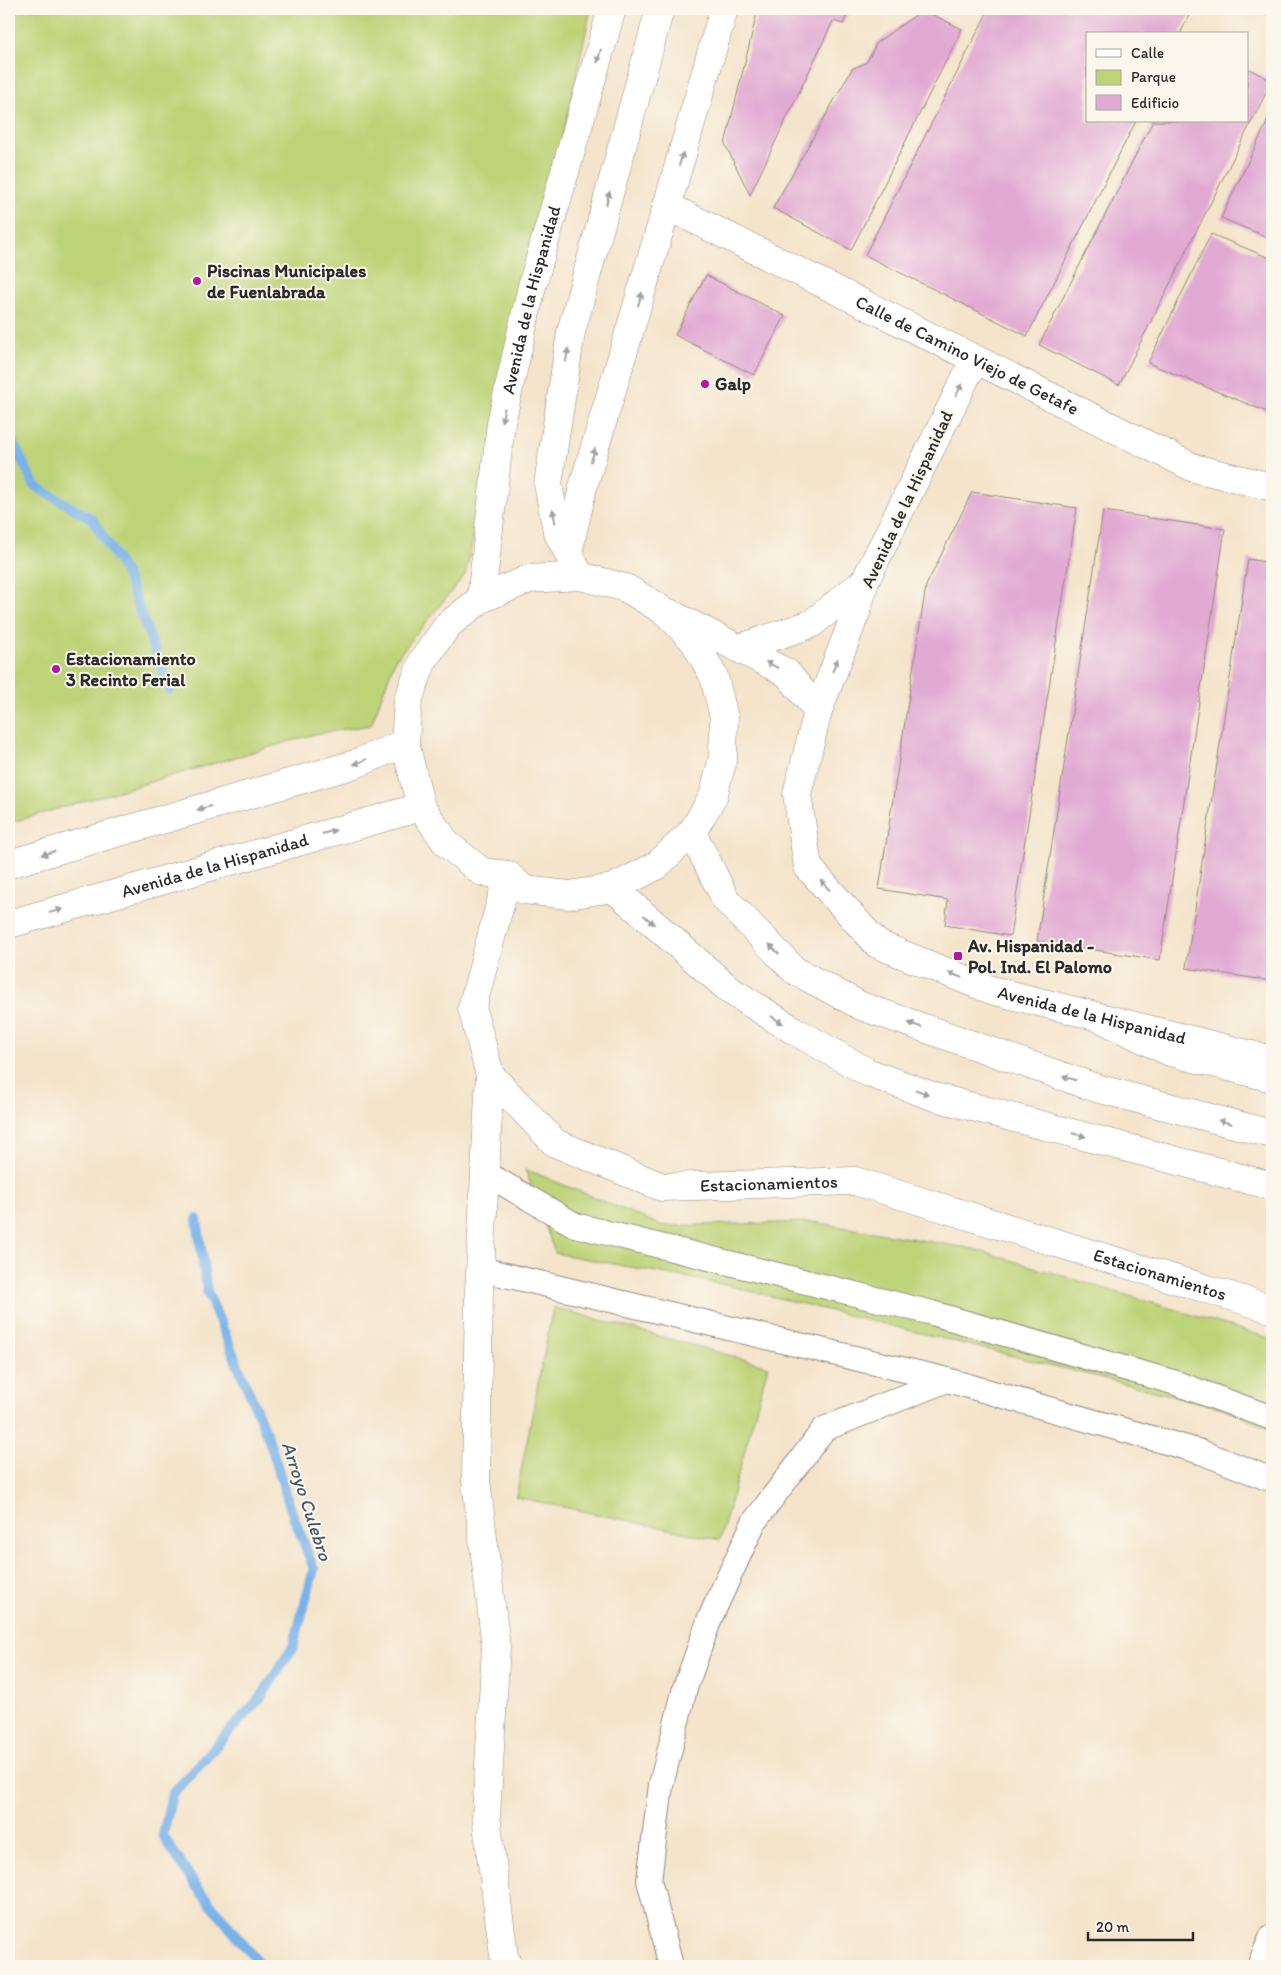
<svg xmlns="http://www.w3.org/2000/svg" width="1281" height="1975" font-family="Itim,sans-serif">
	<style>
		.green { fill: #bdd377; stroke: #747f51 }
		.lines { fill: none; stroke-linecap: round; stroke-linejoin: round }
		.stream { stroke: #79b2e9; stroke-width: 10 }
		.building { fill: #e1aad3 }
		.pedestrian-casing { stroke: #90887b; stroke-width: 26 }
		.minor-casing { stroke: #90887b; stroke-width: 29 }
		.primary-casing { stroke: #90887b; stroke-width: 29 }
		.pedestrian { stroke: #fff; stroke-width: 24 }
		.minor { stroke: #fff; stroke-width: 28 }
		.primary { stroke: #fff; stroke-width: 28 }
		.oneway { fill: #a0a0a0 }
		.poi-dot { fill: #b5179e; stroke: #fbf7ec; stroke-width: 2 }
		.labels { text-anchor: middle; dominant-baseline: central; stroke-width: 4; stroke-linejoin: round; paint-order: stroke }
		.poi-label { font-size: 18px; font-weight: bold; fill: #2b2b2b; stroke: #fbf7ec; text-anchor: start }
		.street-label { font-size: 18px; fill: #2b2b2b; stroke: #fbf7ec }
		.water-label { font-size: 19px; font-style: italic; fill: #465a6e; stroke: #fbf7ec }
	</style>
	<rect width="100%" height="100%" fill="#fbf7ec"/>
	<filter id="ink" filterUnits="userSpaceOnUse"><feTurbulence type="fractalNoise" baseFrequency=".02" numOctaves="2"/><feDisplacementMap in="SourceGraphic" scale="10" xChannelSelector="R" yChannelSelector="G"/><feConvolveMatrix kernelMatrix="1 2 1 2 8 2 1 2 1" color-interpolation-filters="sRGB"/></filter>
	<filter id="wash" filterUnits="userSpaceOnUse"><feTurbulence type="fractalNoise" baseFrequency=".0096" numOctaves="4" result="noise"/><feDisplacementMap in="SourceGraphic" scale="20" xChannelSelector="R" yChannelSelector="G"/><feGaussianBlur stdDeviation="1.12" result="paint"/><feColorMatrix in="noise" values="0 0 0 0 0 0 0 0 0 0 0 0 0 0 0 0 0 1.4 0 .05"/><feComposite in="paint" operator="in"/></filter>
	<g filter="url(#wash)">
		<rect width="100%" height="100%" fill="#f4e4cb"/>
		<path class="green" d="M 9,9 L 591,9 L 465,575 L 395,660 L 371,725 L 315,734 L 9,823 Z
			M 525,1169 L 663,1226 L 813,1222 L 974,1249 L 1272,1339 L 1272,1431 L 1223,1408 L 726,1285 L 555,1253 Z
			M 553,1307 L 768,1366 L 720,1540 L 516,1497 Z"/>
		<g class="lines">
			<path class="stream" d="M 9,435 L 35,486 L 92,519 L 125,572 L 170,690
				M 197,1219 L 207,1291 L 269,1440 L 291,1510 L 314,1569 L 293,1647 L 261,1697 L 172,1794 L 163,1836 L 196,1886 L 261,1966"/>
		</g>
		<g id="blocks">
			<path class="building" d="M 758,9 L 850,9 L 843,24 L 833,21 L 750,195 L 725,144 Z
				M 989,9 L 1192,9 L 1180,34 L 1087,34 L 1087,121 L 1136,121 L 1027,336 L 865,255 Z
				M 923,10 L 962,29 L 851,250 L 773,208 L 852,69 L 867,62 L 877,42 Z
				M 1247,68 L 1272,81 L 1119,385 L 1039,345 L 1153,121 L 1247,121 Z
				M 1272,112 L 1272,239 L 1221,218 Z
				M 1211,234 L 1272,259 L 1272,414 L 1148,363 Z
				M 706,275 L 785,316 L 754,375 L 675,335 Z
				M 972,492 L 1077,508 L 1010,936 L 945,925 L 948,900 L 879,889 L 926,586 Z
				M 1103,511 L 1225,529 L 1160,960 L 1037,941 Z
				M 1248,559 L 1272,563 L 1272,981 L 1186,968 Z"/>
		</g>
	</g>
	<g filter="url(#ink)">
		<use href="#blocks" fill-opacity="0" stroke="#90887b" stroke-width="1"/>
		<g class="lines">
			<defs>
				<path id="pedestrian" d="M 485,1173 L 575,1225 L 932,1313 L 1176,1383 L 1272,1418
					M 480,1269 L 947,1380 L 1201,1452 L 1272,1480
					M 671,1966 L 649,1880 L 661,1785 L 685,1688 L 710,1618 L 754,1522 L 824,1429 L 947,1380
					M 1259,1966 L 1272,1936"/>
				<g id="minor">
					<path id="s1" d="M 667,206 L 1194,468 L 1272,487"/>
					<path id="s2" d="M 975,359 L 865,581 L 857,610 L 818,711 L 797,794 L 808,867 L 877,944 L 991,990 L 1272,1060"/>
					<path d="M 568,553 L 583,487 L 667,206 L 724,9"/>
					<path d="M 669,613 L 787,673 L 818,711"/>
					<path d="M 740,648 L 811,624 L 865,581"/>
					<path id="s3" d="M 508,875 L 472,1008 L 490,1075 L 555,1143 L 662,1187 L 855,1181 L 1272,1309"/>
					<path d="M 490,1075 L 479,1291 L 476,1480 L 496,1647 L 486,1816 L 504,1956 L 508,1966"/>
				</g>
				<g id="primary">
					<path d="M 580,576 L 626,588 L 666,612 L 694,641 L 714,677 L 724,717 L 723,758 L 713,797 L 692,832 L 656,866 L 613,888 L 569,895 L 524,890 L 508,875 L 482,872 L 447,844 L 421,807 L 405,743 L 408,700 L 423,660 L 448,625 L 481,599 L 529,579 Z"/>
					<path d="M 580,576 L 557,531 L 548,484 L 571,332 L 660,9"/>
					<path id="s4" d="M 481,599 L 501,423 L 532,286 L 612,9"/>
					<path d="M 692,832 L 726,900 L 794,970 L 861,1006 L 1096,1088 L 1272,1134"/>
					<path d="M 9,864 L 355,764 L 405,743"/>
					<path d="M 613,888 L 731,991 L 793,1030 L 869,1073 L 935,1097 L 1272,1186"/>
					<path id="s5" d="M 9,924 L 421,807"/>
					<path d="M 1095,1016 L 1170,1052 L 1272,1078"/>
				</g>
			</defs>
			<use href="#pedestrian" class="pedestrian-casing"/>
			<use href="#minor" class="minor-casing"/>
			<use href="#primary" class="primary-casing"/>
			<use href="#pedestrian" class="pedestrian"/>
			<use href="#minor" class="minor"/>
			<use href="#primary" class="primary"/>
		</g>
		<defs><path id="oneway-solid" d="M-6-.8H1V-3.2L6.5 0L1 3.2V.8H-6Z" transform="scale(1.25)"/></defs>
		<g class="oneway">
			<use href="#oneway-solid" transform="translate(599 56) rotate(106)"/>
			<use href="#oneway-solid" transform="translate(681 159) rotate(-74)"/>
			<use href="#oneway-solid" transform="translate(608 198) rotate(-75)"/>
			<use href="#oneway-solid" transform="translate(640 299) rotate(-73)"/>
			<use href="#oneway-solid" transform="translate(567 355) rotate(-81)"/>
			<use href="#oneway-solid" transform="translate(959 390) rotate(-63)"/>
			<use href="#oneway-solid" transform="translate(503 415) rotate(102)"/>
			<use href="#oneway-solid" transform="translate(593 455) rotate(-73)"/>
			<use href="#oneway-solid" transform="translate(554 516) rotate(-101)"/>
			<use href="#oneway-solid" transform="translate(772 665) rotate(-153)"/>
			<use href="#oneway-solid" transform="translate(835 665) rotate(-69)"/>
			<use href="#oneway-solid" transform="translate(360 762) rotate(158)"/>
			<use href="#oneway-solid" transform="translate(204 808) rotate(164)"/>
			<use href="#oneway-solid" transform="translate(329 832) rotate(-16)"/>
			<use href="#oneway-solid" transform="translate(48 853) rotate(164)"/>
			<use href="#oneway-solid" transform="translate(825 885) rotate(-132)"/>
			<use href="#oneway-solid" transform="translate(56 911) rotate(-16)"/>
			<use href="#oneway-solid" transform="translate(649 920) rotate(41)"/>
			<use href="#oneway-solid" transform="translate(774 949) rotate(-134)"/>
			<use href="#oneway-solid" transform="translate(955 975) rotate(-158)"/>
			<use href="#oneway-solid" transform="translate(777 1020) rotate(32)"/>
			<use href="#oneway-solid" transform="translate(915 1025) rotate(-161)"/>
			<use href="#oneway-solid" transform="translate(1069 1078) rotate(-161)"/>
			<use href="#oneway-solid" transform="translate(922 1092) rotate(20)"/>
			<use href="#oneway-solid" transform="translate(1225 1122) rotate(-165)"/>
			<use href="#oneway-solid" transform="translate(1079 1135) rotate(15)"/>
		</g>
	</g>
	<g class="poi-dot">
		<circle cx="197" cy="281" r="5"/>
		<circle cx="705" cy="384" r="5"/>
		<circle cx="56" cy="669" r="5"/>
		<rect x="953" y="951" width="10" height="10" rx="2.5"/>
	</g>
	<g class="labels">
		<g class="poi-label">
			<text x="207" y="271">Piscinas Municipales<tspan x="207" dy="21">de Fuenlabrada</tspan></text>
			<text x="715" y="384">Galp</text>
			<text x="66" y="659">Estacionamiento<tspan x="66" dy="21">3 Recinto Ferial</tspan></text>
			<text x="968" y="946">Av. Hispanidad -<tspan x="968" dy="21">Pol. Ind. El Palomo</tspan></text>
		</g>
		<g class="street-label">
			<text stroke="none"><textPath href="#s4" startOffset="304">Avenida de la Hispanidad</textPath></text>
			<text stroke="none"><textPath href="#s1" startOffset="335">Calle de Camino Viejo de Getafe</textPath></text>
			<text transform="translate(907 499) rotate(-65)">Avenida de la Hispanidad</text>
			<text stroke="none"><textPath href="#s5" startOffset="214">Avenida de la Hispanidad</textPath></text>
			<text stroke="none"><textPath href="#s2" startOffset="876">Avenida de la Hispanidad</textPath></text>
			<text stroke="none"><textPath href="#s3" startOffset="524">Estacionamientos</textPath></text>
			<text stroke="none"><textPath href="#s3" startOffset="929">Estacionamientos</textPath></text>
		</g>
		<g class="water-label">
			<text transform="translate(307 1501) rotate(72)">Arroyo Culebro</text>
		</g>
	</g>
	<rect width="1281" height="1975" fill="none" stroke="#fbf7ec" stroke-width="30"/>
	<rect x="1086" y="32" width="162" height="90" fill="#fbf7ec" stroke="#a8a59f"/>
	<rect x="1096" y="49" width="25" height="8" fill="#ffffff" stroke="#a8a59f"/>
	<text x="1131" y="58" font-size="15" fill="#2b2b2b">Calle</text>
	<rect x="1096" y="70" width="25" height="15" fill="#bdd377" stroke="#a8a59f"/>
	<text x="1131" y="82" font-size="15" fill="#2b2b2b">Parque</text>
	<rect x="1096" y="95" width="25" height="15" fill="#e1aad3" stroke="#a8a59f"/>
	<text x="1131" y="108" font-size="15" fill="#2b2b2b">Edificio</text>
	<path d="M1088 1932v8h105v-8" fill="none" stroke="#2b2b2b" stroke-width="2.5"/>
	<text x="1096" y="1932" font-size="15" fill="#2b2b2b" stroke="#fbf7ec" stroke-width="4" paint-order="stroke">20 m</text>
</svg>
